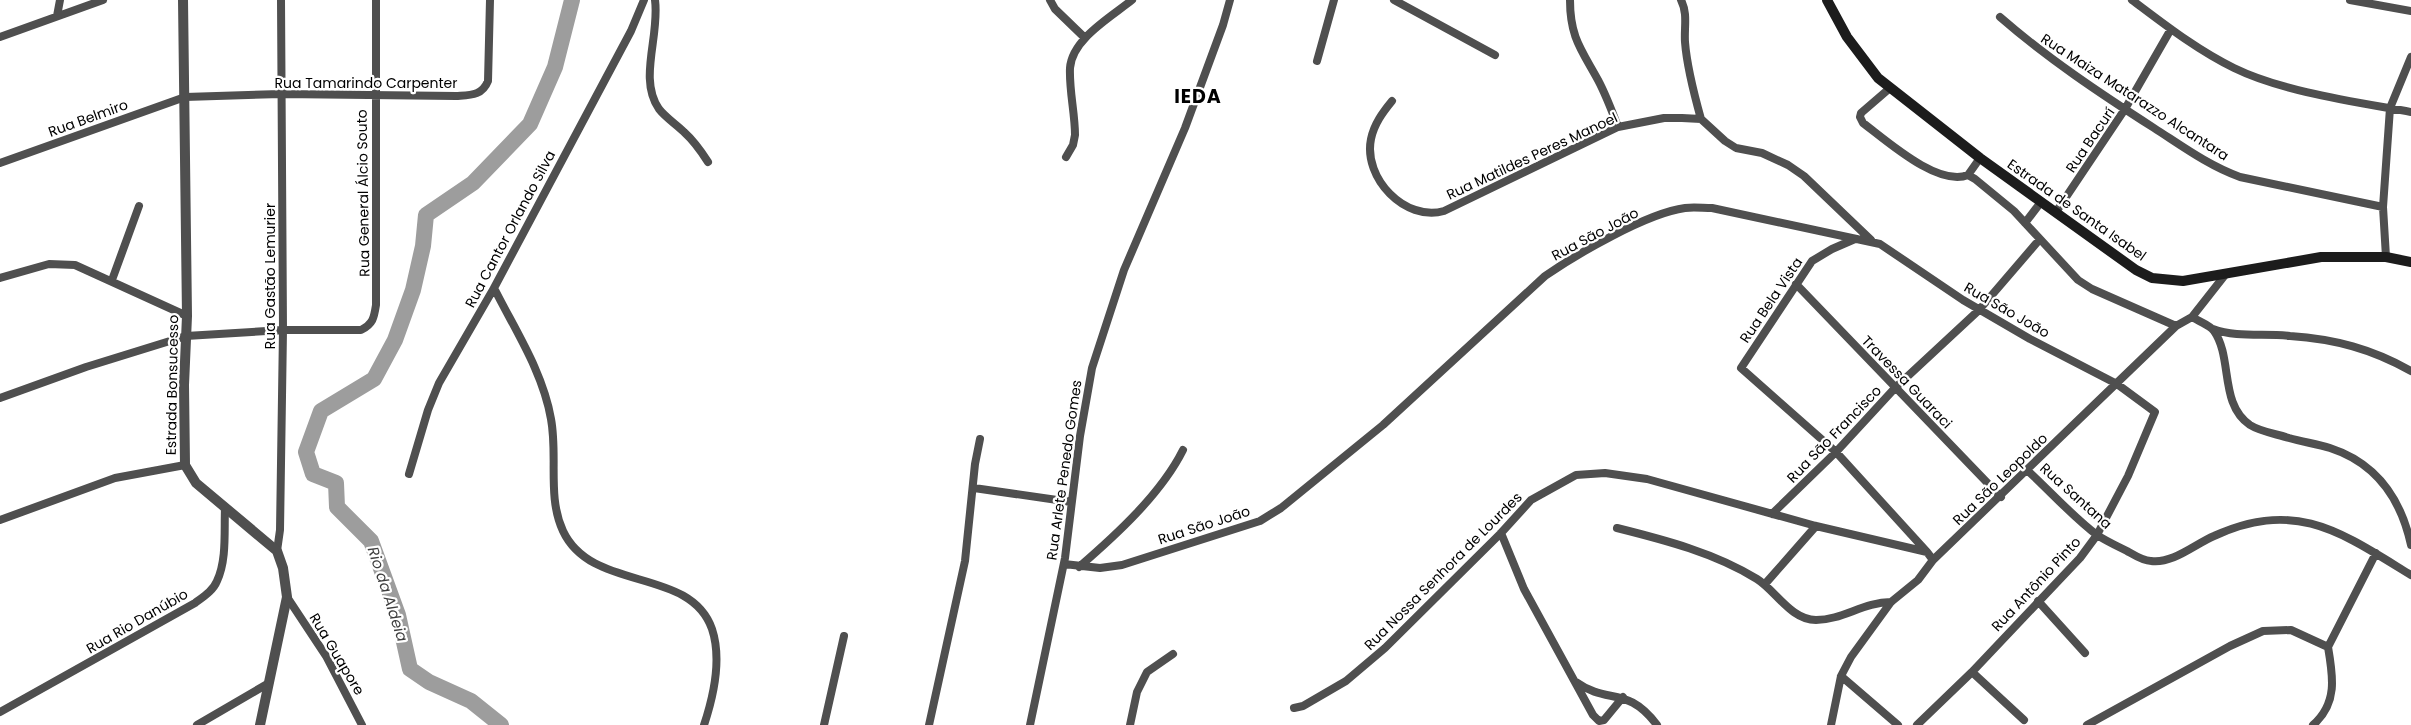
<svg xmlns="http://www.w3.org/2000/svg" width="2411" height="725" font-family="Poppins,sans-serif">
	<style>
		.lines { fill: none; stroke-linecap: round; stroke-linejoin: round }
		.river { stroke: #9d9d9d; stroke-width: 16 }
		.minor { stroke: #4f4f4f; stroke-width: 8 }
		.tertiary { stroke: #4f4f4f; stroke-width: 10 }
		.secondary { stroke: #1c1c1c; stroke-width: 10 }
		.labels { text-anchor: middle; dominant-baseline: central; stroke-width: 4.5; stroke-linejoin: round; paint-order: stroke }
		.street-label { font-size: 14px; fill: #000; stroke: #fff }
		.water-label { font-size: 15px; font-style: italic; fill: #3e3e3e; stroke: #fff }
		.district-label { font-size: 19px; font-weight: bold; letter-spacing: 1px; fill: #000; stroke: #fff }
	</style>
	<rect width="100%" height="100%" fill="#fff"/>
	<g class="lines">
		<path class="river" d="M 501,725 L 471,701 L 429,682 L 410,669 L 398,615 L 371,541 L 337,507 L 336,483 L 313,474 L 306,452 L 321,411 L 374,379 L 395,340 L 413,290 L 423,246 L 426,215 L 473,183 L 530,124 L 555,67 L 572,0"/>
		<path class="minor" d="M 655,0 C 660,36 638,79 659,109 C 666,118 676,124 684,132 C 694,141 701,151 708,162
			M 1050,0 L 1055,9 L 1085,38
			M 1394,0 L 1495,55
			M 1570,0 C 1570,37 1581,49 1598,80 C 1606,95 1612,111 1618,127
			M 1681,0 C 1688,14 1684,27 1685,42 C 1687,68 1694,94 1701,119
			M 2132,0 C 2164,24 2197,50 2234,68 C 2283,92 2356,102 2411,112
			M 2350,0 L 2411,11
			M 57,16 L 60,0
			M 2000,17 C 2047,58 2101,94 2154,128 C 2182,146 2209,166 2240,177 L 2383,207
			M 0,37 L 103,0
			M 1317,61 L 1334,0
			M 1890,88 L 1861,113 L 1860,117 L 1863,123 C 1887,141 1938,187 1968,175 L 1975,179 L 2014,211 L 2078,280 L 2092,289 L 2176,326
			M 1392,101 C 1383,112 1374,124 1371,139 C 1363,178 1405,222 1444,211 L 1618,127 L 1664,118 L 1682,118 L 1701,119 L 1725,141 L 1736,148 L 1762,153 L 1788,165 L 1804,176 L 1871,240
			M 1066,157 L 1073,145 L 1075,135 C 1075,113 1069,90 1070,68 C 1072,39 1111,17 1132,0
			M 0,163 L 185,97 L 281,94 L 456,96 C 470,95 482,96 488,81 L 490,0
			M 1968,175 L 1980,158
			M 2056,212 L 2125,109 L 2171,29
			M 2025,223 L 2041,202
			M 1855,239 L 1832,249 L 1812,261 L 1741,368 L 1836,452 L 1927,552
			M 2386,257 L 2383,207 L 2390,108 L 2411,57
			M 0,278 L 49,264 L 75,265 L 187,316
			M 112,280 L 139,206
			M 1796,284 L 2001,497
			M 494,288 C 515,330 543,372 551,419 C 558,456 547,497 563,531 C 592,593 690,566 712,629 C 722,659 714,695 704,725
			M 2192,317 C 2198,321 2210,325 2214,331 C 2233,358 2219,404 2250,425 C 2261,432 2277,434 2289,438 C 2303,442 2317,444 2330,448 C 2376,463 2401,499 2411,545
			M 2213,329 C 2237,338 2264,333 2290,336 C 2335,339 2372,349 2411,371
			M 0,398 L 86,367 L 186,336 L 283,330 L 361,330 C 373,324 374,318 376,305 L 376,0
			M 2027,470 C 2050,491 2072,516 2097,535 C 2106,541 2117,546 2127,551 C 2134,555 2143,561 2151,561 C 2173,564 2195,544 2214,536 C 2296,498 2342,533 2411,575
			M 409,474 L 428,410 L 439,383 L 494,288 L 631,31 L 644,0
			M 974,488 L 1071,502
			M 1772,514 L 1836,452 L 1895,388 L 1979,310 L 2040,239
			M 0,520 L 115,478 L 185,465
			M 1617,528 C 1665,540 1715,553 1757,579 C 1776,591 1791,620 1816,620 C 1842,620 1864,602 1891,602
			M 1501,533 L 1524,589 L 1593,715 L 1599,721 L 1604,720 L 1623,697
			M 277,551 L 280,530 L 283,330 L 281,0
			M 1064,564 L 1100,568 L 1122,565 L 1260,521 L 1281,508 L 1383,425 L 1545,276 C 1577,254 1647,213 1685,208 C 1693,207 1703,208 1712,208 L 1880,244 L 1963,300 L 2030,339 L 2117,384 L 2155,412 L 2128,476 L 2097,535 L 2080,558 L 1972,672 L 1917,725
			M 1079,567 C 1116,535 1161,494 1183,450
			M 1765,584 L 1816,526
			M 287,597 L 326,656 L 362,725
			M 2038,601 L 2085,653
			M 2328,647 L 2376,553
			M 1972,672 L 2024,720
			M 1841,676 L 1898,725
			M 1576,682 C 1608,705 1627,685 1657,725
			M 1294,708 L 1303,706 L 1346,681 L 1385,648 L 1501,533 L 1531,500 L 1576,475 L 1605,473 L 1647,479 L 1816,526 L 1927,552 L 1933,560
			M 0,712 L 195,603 C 203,597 213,591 217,581 C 227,560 224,531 225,508
			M 197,725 L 269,683
			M 824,725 L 844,636
			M 929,725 L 965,561 L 975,464 L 980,439
			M 1030,725 L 1065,558 L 1080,436 L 1092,368 L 1124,270 L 1185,128 L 1223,25 L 1230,0
			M 1130,725 L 1137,692 L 1147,672 L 1173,654
			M 1831,725 L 1841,676 L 1851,657 L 1891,602 L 1918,580 L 1933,560 L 2176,326 L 2192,317 L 2225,275
			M 2087,725 L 2230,646 L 2263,631 L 2291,630 L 2328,647 C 2333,676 2338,703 2313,725"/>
		<path class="tertiary" d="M 183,0 L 187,316 L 184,385 L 185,465 L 196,483 L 277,551 L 283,568 L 287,597 L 260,725"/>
		<path class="secondary" d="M 1827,0 L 1847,37 L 1878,78 L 1980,158 L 2136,270 L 2152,278 L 2183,281 L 2321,257 L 2386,257 L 2411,262"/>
	</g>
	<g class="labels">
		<g class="street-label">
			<text x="366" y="83">Rua Tamarindo Carpenter</text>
			<text transform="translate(2135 97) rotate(33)">Rua Maiza Matarazzo Alcantara</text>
			<text transform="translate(88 118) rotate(-20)">Rua Belmiro</text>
			<text transform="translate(2090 140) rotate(-56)">Rua Bacurí</text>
			<text transform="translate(1532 156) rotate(-25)">Rua Matildes Peres Manoel</text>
			<text transform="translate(363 193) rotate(-91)">Rua General Álcio Souto</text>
			<text transform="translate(2077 210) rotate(35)">Estrada de Santa Isabel</text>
			<text transform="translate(510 229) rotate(-62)">Rua Cantor Orlando Silva</text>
			<text transform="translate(1595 234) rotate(-28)">Rua São João</text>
			<text transform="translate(270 276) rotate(-90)">Rua Gastão Lemurier</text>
			<text transform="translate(1771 300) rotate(-56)">Rua Bela Vista</text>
			<text transform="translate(2007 310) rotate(30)">Rua São João</text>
			<text transform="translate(1907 382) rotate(46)">Travessa Guaraci</text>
			<text transform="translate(172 385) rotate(-89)">Estrada Bonsucesso</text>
			<text transform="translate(1834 434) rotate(-46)">Rua São Francisco</text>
			<text transform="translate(1064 470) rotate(-82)">Rua Arlete Penedo Gomes</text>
			<text transform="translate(2000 479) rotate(-44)">Rua São Leopoldo</text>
			<text transform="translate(2076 496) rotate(42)">Rua Santana</text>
			<text transform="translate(1204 525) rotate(-18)">Rua São João</text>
			<text transform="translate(1443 571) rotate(-45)">Rua Nossa Senhora de Lourdes</text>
			<text transform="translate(2036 584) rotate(-47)">Rua Antônio Pinto</text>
			<text transform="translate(137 621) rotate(-30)">Rua Rio Danúbio</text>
			<text transform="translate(337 654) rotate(59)">Rua Guapore</text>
		</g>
		<g class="water-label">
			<text transform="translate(388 594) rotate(72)">Rio da Aldeia</text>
		</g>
		<g class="district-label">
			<text x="1198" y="96">IEDA</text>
		</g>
	</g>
</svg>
